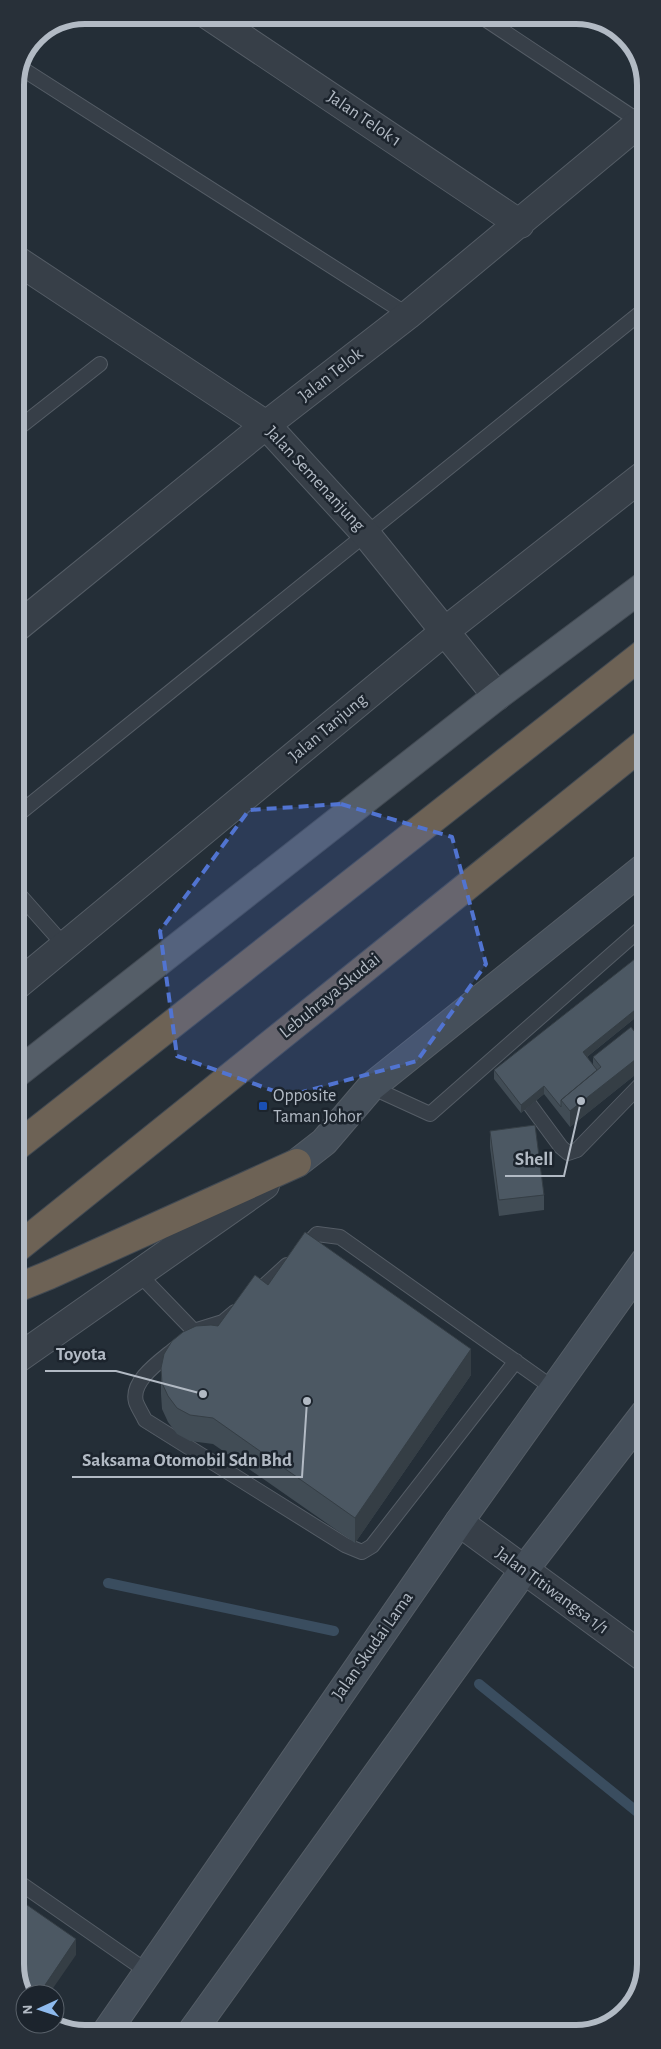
<svg xmlns="http://www.w3.org/2000/svg" width="661" height="2049" font-family="'Alegreya Sans',sans-serif">
	<style>
		.lines { fill: none; stroke-linecap: round; stroke-linejoin: round }
		.stream { stroke: #3a4d5f; stroke-width: 10 }
		.lane-casing { stroke: #555d66; stroke-width: 16 }
		.street-casing { stroke: #555d66; stroke-width: 30 }
		.secondary-casing { stroke: #555d66; stroke-width: 30 }
		.primary-casing { stroke: #434b54; stroke-width: 30 }
		.highway-casing { stroke: #424a53; stroke-width: 30 }
		.lane { stroke: #373f48; stroke-width: 14 }
		.street { stroke: #373f48; stroke-width: 28 }
		.secondary { stroke: #454f5a; stroke-width: 28 }
		.primary { stroke: #555e68; stroke-width: 28 }
		.highway { stroke: #6d6255; stroke-width: 28 }
		.wall { fill: #414c55 }
		.shaded-wall { fill: #353e45 }
		.building { fill: #4c5863; stroke: #353e45 }
		.marked { fill: #5174d1; fill-opacity: 0.2; stroke: #5174d1; stroke-width: 4; stroke-dasharray: 10 6; stroke-linejoin: round }
		.transit-dot { fill: #1a4fb4; stroke: #1c242d; stroke-width: 2 }
		.labels { text-anchor: middle; dominant-baseline: central; stroke-width: 5; stroke-linejoin: round; paint-order: stroke }
		.street-label { font-size: 18px; fill: #b2bac4; stroke: #1c242d }
		.poi-label { font-size: 18px; fill: #b2bac4; stroke: #1c242d; text-anchor: start }
		.rim { fill: none; stroke: #b2bac4; stroke-width: 6 }
		.leader { fill: none; stroke: #b2bac4; stroke-width: 2 }
		.callout-dot { fill: #b2bac4; stroke: #1c242d; stroke-width: 2 }
		.callout-label { font-size: 19px; text-anchor: middle; font-weight: bold; fill: #b2bac4; stroke: #1c242d; stroke-width: 5; stroke-linejoin: round; paint-order: stroke }
	</style>
	<rect width="100%" height="100%" fill="#242e37"/>
	<g class="lines">
		<path class="stream" d="M 108,1583 L 334,1631
			M 479,1684 L 646,1819"/>
		<defs>
			<path id="lane" d="M 479,15 L 640,122
				M 21,68 L 408,315
				M 16,430 L 100,364
				M 16,816 L 644,310
				M 16,891 L 64,945
				M 371,1087 L 430,1114 L 645,925
				M 530,1105 L 561,1147 L 568,1153 L 577,1150 L 645,1080
				M 302,1250 L 317,1234 L 340,1237 L 553,1388
				M 138,1273 L 194,1331 L 223,1322 L 235,1312
				M 253,1296 L 287,1265
				M 177,1347 C 162,1360 130,1380 136,1402 C 138,1408 143,1415 145,1420 L 345,1545 L 362,1552 L 372,1546 L 516,1361
				M 17,1881 L 148,1972"/>
			<path id="street" d="M 208,15 L 520,224
				M 15,259 L 266,425 L 366,534 L 497,696
				M 16,628 L 266,425 L 408,315 L 644,119
				M 16,986 L 445,631 L 644,475
				M 17,1359 L 265,1185
				M 459,1522 L 646,1659"/>
			<path id="secondary" d="M 297,1163 L 324,1142 L 371,1087 L 645,867
				M 191,2033 L 524,1570 L 645,1413
				M 105,2034 L 459,1522 L 645,1261"/>
			<path id="primary" d="M 16,1074 L 497,696 L 644,586"/>
			<path id="highway" d="M 16,1147 L 644,653
				M 16,1249 L 645,743
				M 17,1288 L 49,1275 L 297,1163"/>
		</defs>
		<use href="#lane" class="lane-casing"/>
		<use href="#street" class="street-casing"/>
		<use href="#secondary" class="secondary-casing"/>
		<use href="#primary" class="primary-casing"/>
		<use href="#highway" class="highway-casing"/>
		<use href="#lane" class="lane"/>
		<use href="#street" class="street"/>
		<use href="#secondary" class="secondary"/>
		<use href="#primary" class="primary"/>
		<use href="#highway" class="highway"/>
	</g>
	<path class="wall" d="M 645,951 L 645,1010 L 587,1057 L 593,1065 L 593,1057 L 645,1045 L 645,1067 L 570,1127 L 544,1094 L 521,1113 L 494,1079 L 494,1070 Z
		M 490,1131 L 544,1195 L 544,1210 L 499,1216 L 490,1147 Z
		M 268,1285 L 471,1375 L 355,1543 L 213,1444 L 190,1441 L 177,1434 L 168,1422 L 162,1409 L 161,1394 L 161,1368 L 218,1326 Z"/>
	<path class="shaded-wall" d="M 645,1002 L 645,1010 L 583,1060 L 583,1052 Z
		M 645,1052 L 645,1067 L 570,1127 L 570,1111 Z
		M 544,1086 L 544,1094 L 521,1113 L 521,1105 Z
		M 471,1349 L 471,1375 L 355,1543 L 355,1518 Z
		M 76,1939 L 76,1955 L 49,1994 L 39,1994 Z"/>
	<path class="building" d="M 645,951 L 645,1002 L 583,1052 L 597,1070 L 561,1100 L 561,1107 L 544,1086 L 521,1105 L 494,1070 Z
		M 631,1027 L 645,1045 L 645,1052 L 570,1111 L 561,1100 L 601,1067 L 593,1057 Z
		M 535,1125 L 544,1195 L 499,1200 L 490,1131 Z
		M 305,1232 L 471,1349 L 355,1518 L 213,1418 L 190,1415 L 177,1408 L 168,1396 L 162,1383 L 161,1368 L 164,1354 L 172,1341 L 183,1332 L 196,1326 L 211,1325 L 218,1326 L 255,1275 L 268,1285 Z
		M 17,1898 L 76,1939 L 39,1994 L 25,1994 L 17,1982 Z
		M 597,2022 L 603,2026 L 594,2032 L 590,2032 Z"/>
	<path class="marked" d="M 341,804 L 452,837 L 486,964 L 417,1061 L 288,1096 L 177,1056 L 160,931 L 249,810 Z"/>
	<rect class="transit-dot" x="258" y="1101" width="10" height="10" rx="2.5"/>
	<g class="labels">
		<g class="street-label">
			<text transform="translate(364 119) rotate(34)">Jalan Telok 1</text>
			<text transform="translate(331 375) rotate(-38)">Jalan Telok</text>
			<text transform="translate(315 479) rotate(47)">Jalan Semenanjung</text>
			<text transform="translate(328 728) rotate(-40)">Jalan Tanjung</text>
			<text transform="translate(330 996) rotate(-39)">Lebuhraya Skudai</text>
			<text transform="translate(552 1591) rotate(36)">Jalan Titiwangsa 1/1</text>
			<text transform="translate(373 1646) rotate(-55)">Jalan Skudai Lama</text>
		</g>
		<g class="poi-label">
			<text x="273" y="1096">Opposite<tspan x="273" dy="21">Taman Johor</tspan></text>
		</g>
	</g>
	<path d="M0 0H661V2049H0ZM85 24H576A61 61 0 0 1 637 85V1964A61 61 0 0 1 576 2025H85A61 61 0 0 1 24 1964V85A61 61 0 0 1 85 24Z" fill="#283039" fill-rule="evenodd"/>
	<path class="rim" d="M85 24H576A61 61 0 0 1 637 85V1964A61 61 0 0 1 576 2025H85A61 61 0 0 1 24 1964V85A61 61 0 0 1 85 24Z"/>
	<path class="leader" d="M581 1101L564 1176H505M203 1394L116 1371H45M307 1401L302 1477H72"/>
	<g class="callout-dot">
		<circle cx="581" cy="1101" r="5"/>
		<circle cx="203" cy="1394" r="5"/>
		<circle cx="307" cy="1401" r="5"/>
	</g>
	<g class="callout-label">
		<text x="534" y="1165">Shell</text>
		<text x="81" y="1360">Toyota</text>
		<text x="187" y="1466">Saksama Otomobil Sdn Bhd</text>
	</g>
	<g transform="translate(40 2009) rotate(267)"><circle r="24" fill="#1c242d" stroke="#586069"/>
	<path d="M0-4L9 19L0 12L-9 19Z" fill="#8ebaed"/>
	<text y="-8" font-size="14" font-weight="bold" text-anchor="middle" fill="#b2bac4">N</text>
	</g>
</svg>
